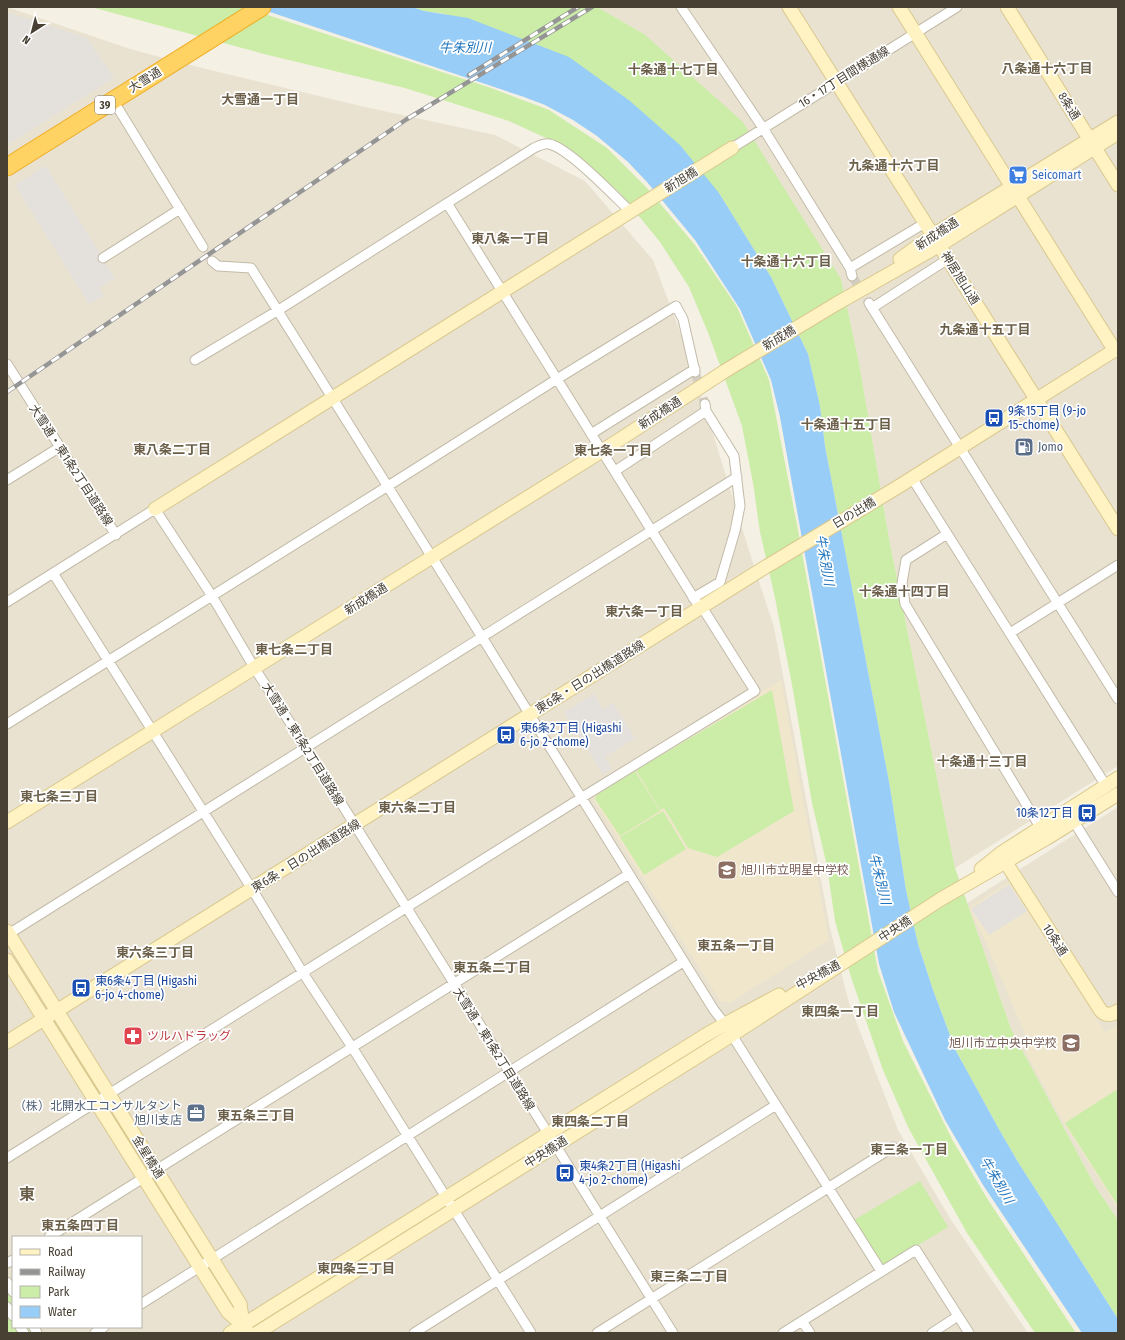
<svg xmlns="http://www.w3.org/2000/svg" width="1125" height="1340" font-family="'Fira Sans Condensed','Noto Sans JP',sans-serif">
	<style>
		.residential { fill: #e9e2d1; fill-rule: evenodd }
		.education { fill: #efe6cc }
		.green { fill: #cbeda7 }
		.parking { fill: #e4e1dd }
		.water { fill: #98cdf8 }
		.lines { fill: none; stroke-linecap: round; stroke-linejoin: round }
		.street-tunnel { stroke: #d1cdc1; stroke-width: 9; stroke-dasharray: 9 4.5; stroke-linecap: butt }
		.street-casing { stroke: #c3bba8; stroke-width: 11 }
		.secondary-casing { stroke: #d9c88e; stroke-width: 15 }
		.highway-casing { stroke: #efad23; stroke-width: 19 }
		.street { stroke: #fff; stroke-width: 9 }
		.secondary { stroke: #fff3c3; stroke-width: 13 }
		.highway { stroke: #ffd264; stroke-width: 17 }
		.rail-casing { stroke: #959595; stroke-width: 4.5 }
		.rail { stroke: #fff; stroke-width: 3; stroke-dasharray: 9; stroke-linecap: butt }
		.labels { text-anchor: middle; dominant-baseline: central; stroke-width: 3.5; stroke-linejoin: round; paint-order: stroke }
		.shield { fill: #fff; stroke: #7e7970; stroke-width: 1 }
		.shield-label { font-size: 11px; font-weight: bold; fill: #474033 }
		.street-label { font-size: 12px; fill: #474033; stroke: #fff }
		.shop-label { font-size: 12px; fill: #366cbe; stroke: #fff; text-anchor: start }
		.transit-label { font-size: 12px; fill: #164399; stroke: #fff; text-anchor: start }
		.service-label { font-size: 12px; fill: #4e5e75; stroke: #fff; text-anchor: start }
		.education-label { font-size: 12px; fill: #785e54; stroke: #fff; text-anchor: start }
		.health-label { font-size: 12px; fill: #be3a42; stroke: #fff; text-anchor: start }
		.water-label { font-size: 13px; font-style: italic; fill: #2075be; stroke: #fff }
		.neighbourhood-label { font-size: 13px; font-weight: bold; fill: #6b5f49; stroke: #fff }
		.district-label { font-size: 16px; font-weight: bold; fill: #6b5f49; stroke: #fff }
	</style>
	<rect width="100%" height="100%" fill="#f4f0e4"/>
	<path class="residential" d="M 7,7 L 130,49 L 202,68 L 365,107 L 495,135 L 585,181 L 653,260 L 688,353 L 752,560 L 774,627 L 830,928 L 849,1003 L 898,1130 L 951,1220 L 1028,1333 L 7,1333 ZM 13,1237 L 141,1237 L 141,1327 L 13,1327 Z
		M 597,7 L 1118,7 L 1118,766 L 955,868 L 890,544 L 859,363 L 841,279 L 644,34 Z
		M 1118,807 L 1118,1220 L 1095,1186 L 1011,1029 L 967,903 Z"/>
	<path class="education" d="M 781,680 L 829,940 L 730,1003 L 720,1001 L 593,799 L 594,794 Z
		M 1010,881 L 1105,1032 L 1118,1025 L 1118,1209 L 1064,1124 L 1025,1051 L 1025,1034 L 986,943 L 969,908 Z"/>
	<path class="green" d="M 91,7 L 243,7 L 491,88 L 549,110 L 607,148 L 647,188 L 695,245 L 737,307 L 769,380 L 797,525 L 878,971 L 903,1041 L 953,1141 L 988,1200 L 1076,1333 L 1035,1333 L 967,1233 L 909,1129 L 883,1070 L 851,977 L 835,921 L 827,866 L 812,803 L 793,690 L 775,598 L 760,532 L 753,483 L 742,426 L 709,335 L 689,287 L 660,242 L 620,193 L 570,149 L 509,121 L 405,88 L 264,54 Z
		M 412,7 L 597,7 L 644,34 L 742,121 L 841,279 L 859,363 L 890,544 L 955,868 L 1011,1029 L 1095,1186 L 1118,1220 L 1118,1319 L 1018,1162 L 1000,1131 L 956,1051 L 933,990 L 918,944 L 906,890 L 890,787 L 825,446 L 820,406 L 808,354 L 771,277 L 719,193 L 445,14 L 424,11 Z
		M 772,690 L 794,811 L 717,857 L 688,848 L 664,808 L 660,810 L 636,770 Z
		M 635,771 L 660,811 L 620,836 L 595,799 L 597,795 Z
		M 663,811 L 686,849 L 644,875 L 620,837 Z
		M 1116,1090 L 1118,1093 L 1118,1206 L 1065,1123 Z
		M 920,1181 L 948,1227 L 882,1267 L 854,1220 Z
		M 7,1282 L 13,1291 L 13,1327 L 35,1327 L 39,1333 L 7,1333 Z"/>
	<path class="parking" d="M 7,12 L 87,38 L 114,78 L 7,145 Z
		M 46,166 L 115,278 L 99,288 L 104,296 L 89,304 L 15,185 Z
		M 594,694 L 603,709 L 613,703 L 635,738 L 605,757 L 612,769 L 603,774 L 564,712 Z
		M 1009,884 L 1027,911 L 989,935 L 971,909 Z"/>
	<path class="water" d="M 255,7 L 412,7 L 424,11 L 468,18 L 569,57 L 630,101 L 680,145 L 719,193 L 771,277 L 808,354 L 820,406 L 825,446 L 890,787 L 906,890 L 918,944 L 933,990 L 956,1051 L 1000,1131 L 1018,1162 L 1118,1319 L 1118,1333 L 1082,1333 L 983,1185 L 945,1120 L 894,1012 L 879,964 L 780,417 L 771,380 L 740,309 L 695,240 L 647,182 L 628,162 L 597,136 L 573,120 L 545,105 L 524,97 Z"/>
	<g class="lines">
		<path class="street-tunnel" d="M 852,276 L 869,303
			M 695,372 L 705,404"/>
		<defs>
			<path id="street" d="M 681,7 L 763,128 L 850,268 L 852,276
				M 113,100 L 203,247
				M 732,148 L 957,7
				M 447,203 L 700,608
				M 103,258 L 180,209
				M 212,261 L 218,266 L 251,268 L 482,637 L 538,728 L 714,1010 L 725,1024 L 881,1271
				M 850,268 L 925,223
				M 869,303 L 1118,699
				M 872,308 L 948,259
				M 195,360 L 277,311 L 534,148 C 539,146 544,143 549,144 C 569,148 614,196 631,212
				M 7,364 L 116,535
				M 591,434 L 695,369
				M 615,471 L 706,411
				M 912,478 L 1106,786
				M 7,480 L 60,447
				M 947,534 L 906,560 L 902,583 L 905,604 L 1043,832
				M 53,573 L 252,889 L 303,973 L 352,1047 L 531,1333
				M 693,598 L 720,582 L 735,531 L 740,506 L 734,456 L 706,411 L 705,404
				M 7,602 L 155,509 L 212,596 L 255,669 L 306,747 L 673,1333
				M 1010,633 L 1118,565
				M 7,724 L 388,486 L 557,379 L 676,306 L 683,319 L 695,372
				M 1071,817 L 1118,892
				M 7,935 L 737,477
				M 7,1158 L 581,798 L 755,691 L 702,607
				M 49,1237 L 629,874
				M 7,1263 L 13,1260
				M 7,1282 L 13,1292
				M 141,1304 L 683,962
				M 7,1307 L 13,1316
				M 802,1321 L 810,1333
				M 20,1327 L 24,1333
				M 34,1327 L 37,1333
				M 95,1333 L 104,1327
				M 414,1333 L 776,1105
				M 597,1333 L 893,1147
				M 783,1333 L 916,1250 L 969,1333
				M 932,1333 L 958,1316"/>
			<path id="secondary" d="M 789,7 L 1118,529
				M 899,7 L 1115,351
				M 1007,7 L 1118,185
				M 900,259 L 933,235 L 1118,122
				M 155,509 L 732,148
				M 769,565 L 901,485 L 1118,348
				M 7,822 L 602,451 L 725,371 L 836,304 L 940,245 L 1118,133
				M 1002,855 L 1010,869 L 1101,1011 C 1106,1016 1112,1015 1118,1011
				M 981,869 L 1001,853 L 1118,778
				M 7,931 L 240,1304 L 243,1325
				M 7,960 L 228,1312 L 243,1325 L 246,1328
				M 7,1042 L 767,566
				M 230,1333 L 704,1036 L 725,1024 L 779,995
				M 257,1333 L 732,1035 L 941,899 L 1047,838 L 1118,794"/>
			<path id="highway" d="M 7,167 L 262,7"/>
		</defs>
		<use href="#street" class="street-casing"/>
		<use href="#secondary" class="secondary-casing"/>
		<use href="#highway" class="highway-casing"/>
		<use href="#street" class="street"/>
		<use href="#secondary" class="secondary"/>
		<use href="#highway" class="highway"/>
		<defs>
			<path id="rail" d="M 469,75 L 578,7
				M 7,392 L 407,119 L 592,7"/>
		</defs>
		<use href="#rail" class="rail-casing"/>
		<use href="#rail" class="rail"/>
	</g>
	<defs>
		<symbol id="supermarket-square" viewBox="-11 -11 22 22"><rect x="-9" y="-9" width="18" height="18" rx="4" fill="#3f7fe0" stroke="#fff"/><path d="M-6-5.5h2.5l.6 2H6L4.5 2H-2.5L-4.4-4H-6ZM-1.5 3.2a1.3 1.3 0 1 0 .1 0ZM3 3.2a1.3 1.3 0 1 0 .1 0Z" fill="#fff"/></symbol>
		<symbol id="bus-square" viewBox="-11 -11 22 22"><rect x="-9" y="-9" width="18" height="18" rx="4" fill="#1a4fb4" stroke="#fff"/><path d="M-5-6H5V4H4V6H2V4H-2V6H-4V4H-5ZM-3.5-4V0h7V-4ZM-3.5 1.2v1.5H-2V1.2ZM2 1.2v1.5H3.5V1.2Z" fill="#fff"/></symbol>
		<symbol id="fuel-square" viewBox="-11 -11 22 22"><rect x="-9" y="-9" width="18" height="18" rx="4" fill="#5c6f8a" stroke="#fff"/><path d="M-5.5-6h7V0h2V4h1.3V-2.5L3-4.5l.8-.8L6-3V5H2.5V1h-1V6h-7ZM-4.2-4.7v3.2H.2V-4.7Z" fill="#fff"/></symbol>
		<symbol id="school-square" viewBox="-11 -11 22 22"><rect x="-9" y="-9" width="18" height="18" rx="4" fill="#8d6e63" stroke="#fff"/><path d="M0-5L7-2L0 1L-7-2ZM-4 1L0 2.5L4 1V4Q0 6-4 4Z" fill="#fff"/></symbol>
		<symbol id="pharmacy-square" viewBox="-11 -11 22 22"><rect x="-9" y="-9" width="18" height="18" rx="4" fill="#e0444e" stroke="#fff"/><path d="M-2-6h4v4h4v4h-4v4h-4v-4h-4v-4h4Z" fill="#fff"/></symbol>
		<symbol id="office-square" viewBox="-11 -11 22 22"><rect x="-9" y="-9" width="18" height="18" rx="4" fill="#5c6f8a" stroke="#fff"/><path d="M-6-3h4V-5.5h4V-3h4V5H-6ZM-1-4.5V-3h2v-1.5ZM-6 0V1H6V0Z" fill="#fff"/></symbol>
	</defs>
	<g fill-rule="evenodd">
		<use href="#supermarket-square" x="1007" y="164" width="22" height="22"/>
		<use href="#bus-square" x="983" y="407" width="22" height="22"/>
		<use href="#fuel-square" x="1013" y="436" width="22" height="22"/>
		<use href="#bus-square" x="495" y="724" width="22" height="22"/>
		<use href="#bus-square" x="1076" y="802" width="22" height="22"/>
		<use href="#school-square" x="716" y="859" width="22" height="22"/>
		<use href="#bus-square" x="70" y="977" width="22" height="22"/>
		<use href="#pharmacy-square" x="122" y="1025" width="22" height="22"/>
		<use href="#school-square" x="1060" y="1032" width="22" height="22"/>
		<use href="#office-square" x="185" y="1102" width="22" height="22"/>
		<use href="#bus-square" x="554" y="1162" width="22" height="22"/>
	</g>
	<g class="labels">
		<rect class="shield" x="95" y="96" width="20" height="18" rx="3"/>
		<g class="shield-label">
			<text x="105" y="105">39</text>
		</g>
		<g class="street-label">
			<text transform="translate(844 77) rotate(-32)">16・17丁目間横通線</text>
			<text transform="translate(145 80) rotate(-32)">大雪通</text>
			<text transform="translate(1069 106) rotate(58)">8条通</text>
			<text transform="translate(681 180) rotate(-32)">新旭橋</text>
			<text transform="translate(937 234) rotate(-33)">新成橋通</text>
			<text transform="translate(960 278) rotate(58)">神居旭山通</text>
			<text transform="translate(779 338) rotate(-31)">新成橋</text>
			<text transform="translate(660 413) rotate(-33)">新成橋通</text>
			<text transform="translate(71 465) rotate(57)">大雪通・東1条2丁目道路線</text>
			<text transform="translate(854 513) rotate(-31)">日の出橋</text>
			<text transform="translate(366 599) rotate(-32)">新成橋通</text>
			<text transform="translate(590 677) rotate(-32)">東6条・日の出橋道路線</text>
			<text transform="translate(303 744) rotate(58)">大雪通・東1条2丁目道路線</text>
			<text transform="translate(306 856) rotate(-32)">東6条・日の出橋道路線</text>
			<text transform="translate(895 929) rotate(-33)">中央橋</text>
			<text transform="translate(1055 940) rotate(57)">10条通</text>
			<text transform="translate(818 975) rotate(-28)">中央橋通</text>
			<text transform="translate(494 1049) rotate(58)">大雪通・東1条2丁目道路線</text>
			<text transform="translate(546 1152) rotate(-32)">中央橋通</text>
			<text transform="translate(148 1157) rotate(58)">金星橋通</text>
		</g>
		<g class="shop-label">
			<text x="1032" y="175">Seicomart</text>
		</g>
		<g class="transit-label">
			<text x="1008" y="411">9条15丁目 (9-jo<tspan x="1008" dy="14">15-chome)</tspan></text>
			<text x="520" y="728">東6条2丁目 (Higashi<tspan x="520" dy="14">6-jo 2-chome)</tspan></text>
			<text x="1073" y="813" text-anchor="end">10条12丁目</text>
			<text x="95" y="981">東6条4丁目 (Higashi<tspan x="95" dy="14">6-jo 4-chome)</tspan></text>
			<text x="579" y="1166">東4条2丁目 (Higashi<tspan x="579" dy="14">4-jo 2-chome)</tspan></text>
		</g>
		<g class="service-label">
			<text x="1038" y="447">Jomo</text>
			<text x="182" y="1106" text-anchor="end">（株）北開水工コンサルタント<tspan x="182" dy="14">旭川支店</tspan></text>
		</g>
		<g class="education-label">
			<text x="741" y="870">旭川市立明星中学校</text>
			<text x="1057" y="1043" text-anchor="end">旭川市立中央中学校</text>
		</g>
		<g class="health-label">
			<text x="147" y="1036">ツルハドラッグ</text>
		</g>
		<g class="water-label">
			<text x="465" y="47">牛朱別川</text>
			<text transform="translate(825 560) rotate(80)">牛朱別川</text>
			<text transform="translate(880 879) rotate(76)">牛朱別川</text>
			<text transform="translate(997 1180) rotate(59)">牛朱別川</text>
		</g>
		<g class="neighbourhood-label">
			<text x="1047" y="68">八条通十六丁目</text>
			<text x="673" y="69">十条通十七丁目</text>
			<text x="260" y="99">大雪通一丁目</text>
			<text x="894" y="165">九条通十六丁目</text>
			<text x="510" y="238">東八条一丁目</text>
			<text x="786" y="261">十条通十六丁目</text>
			<text x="985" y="329">九条通十五丁目</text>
			<text x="846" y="424">十条通十五丁目</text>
			<text x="172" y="449">東八条二丁目</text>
			<text x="613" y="450">東七条一丁目</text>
			<text x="904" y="591">十条通十四丁目</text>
			<text x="644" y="611">東六条一丁目</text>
			<text x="294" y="649">東七条二丁目</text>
			<text x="982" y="761">十条通十三丁目</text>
			<text x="59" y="796">東七条三丁目</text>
			<text x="417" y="807">東六条二丁目</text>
			<text x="736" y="945">東五条一丁目</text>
			<text x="155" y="952">東六条三丁目</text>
			<text x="492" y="967">東五条二丁目</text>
			<text x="840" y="1011">東四条一丁目</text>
			<text x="256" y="1115">東五条三丁目</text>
			<text x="590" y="1121">東四条二丁目</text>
			<text x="909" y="1149">東三条一丁目</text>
			<text x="80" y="1225">東五条四丁目</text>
			<text x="356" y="1268">東四条三丁目</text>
			<text x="689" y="1276">東三条二丁目</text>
		</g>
		<g class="district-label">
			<text x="27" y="1194">東</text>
		</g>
	</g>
	<rect width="1125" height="1340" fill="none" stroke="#474033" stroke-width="16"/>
	<rect x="12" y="1236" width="130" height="92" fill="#ffffff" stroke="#b5b3ad"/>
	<rect x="20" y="1249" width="20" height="6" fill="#fff3c3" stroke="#b5b3ad"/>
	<text x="48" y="1256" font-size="12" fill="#474033">Road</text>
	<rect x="20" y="1269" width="20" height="6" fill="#959595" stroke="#b5b3ad"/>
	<text x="48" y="1276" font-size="12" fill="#474033">Railway</text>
	<rect x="20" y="1286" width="20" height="12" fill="#cbeda7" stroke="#b5b3ad"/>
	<text x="48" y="1296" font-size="12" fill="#474033">Park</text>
	<rect x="20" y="1306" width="20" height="12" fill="#98cdf8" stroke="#b5b3ad"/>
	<text x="48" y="1316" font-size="12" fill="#474033">Water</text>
	<g transform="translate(32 32) rotate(216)" stroke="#ffffff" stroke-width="3" paint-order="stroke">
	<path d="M0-3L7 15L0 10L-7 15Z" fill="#474033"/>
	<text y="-6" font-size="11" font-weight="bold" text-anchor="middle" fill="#474033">N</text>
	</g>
</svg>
